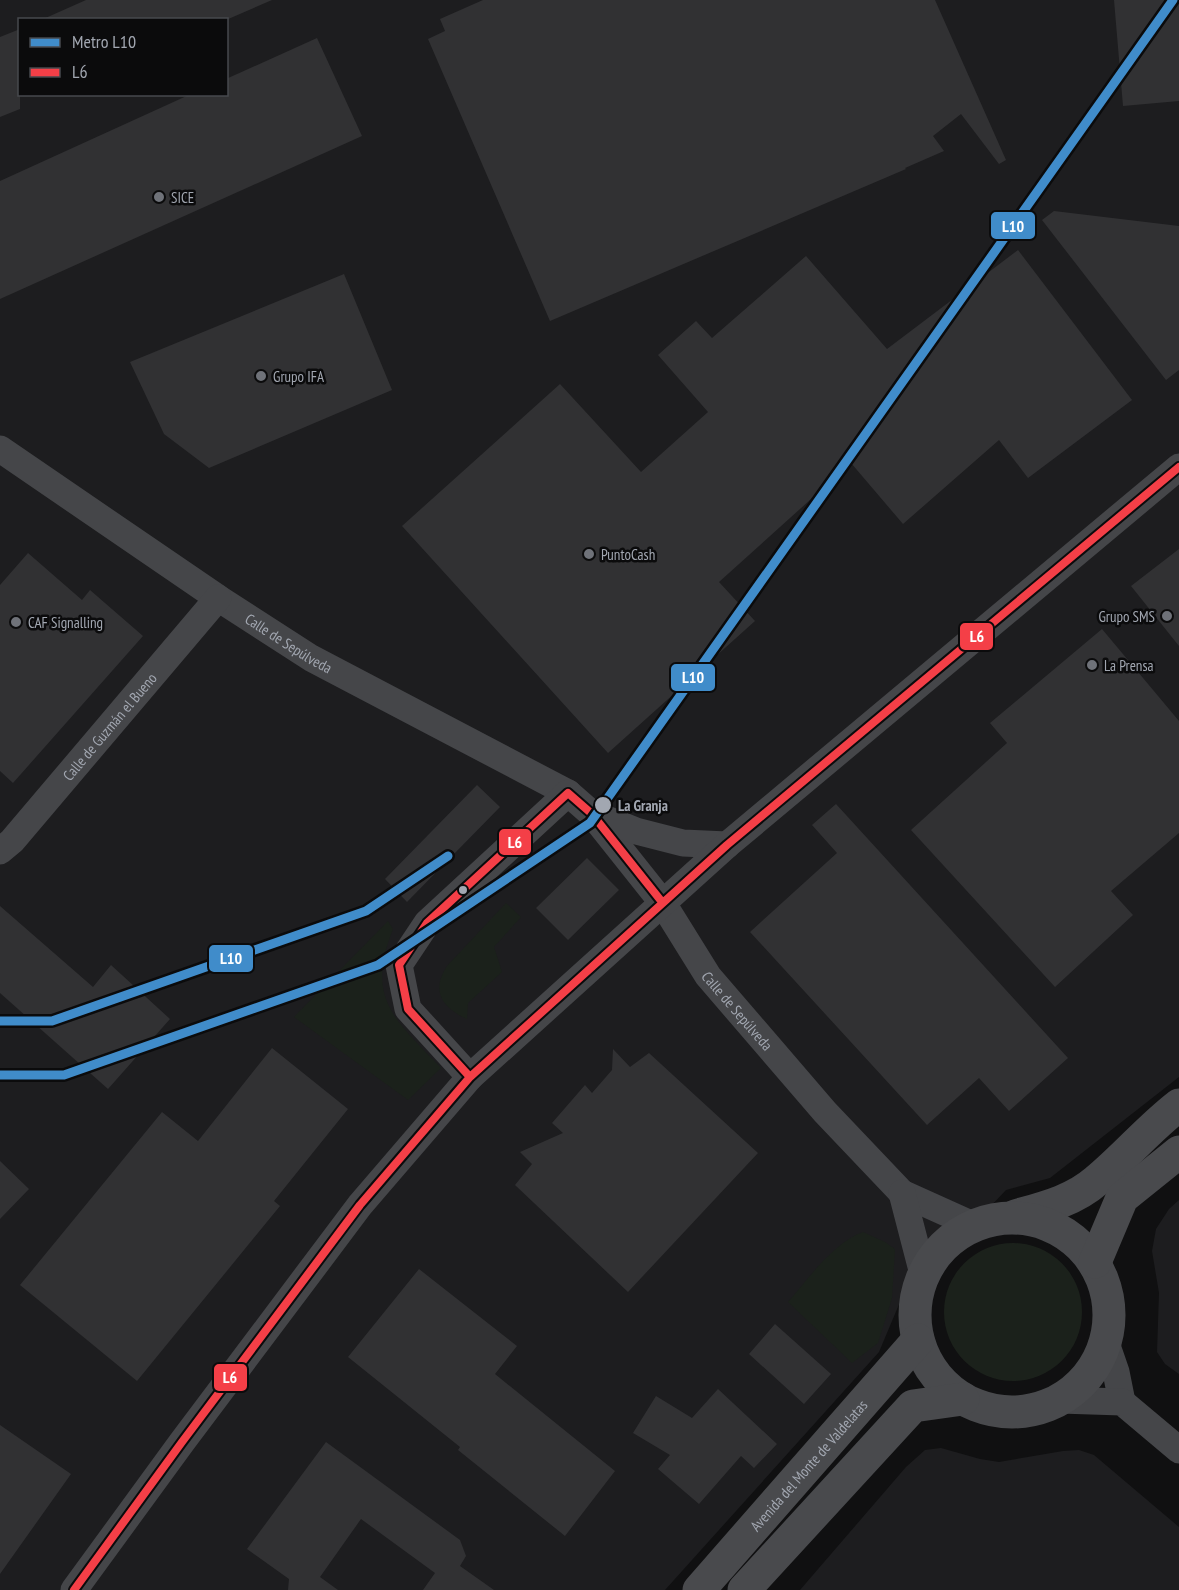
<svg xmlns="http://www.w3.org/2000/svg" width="1179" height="1590" font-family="'PT Sans Narrow',sans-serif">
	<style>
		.built { fill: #1d1d1f; fill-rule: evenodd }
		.green { fill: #1b211b }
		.building { fill: #313133 }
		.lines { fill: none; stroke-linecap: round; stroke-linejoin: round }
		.street { stroke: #454649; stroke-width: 27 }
		.secondary { stroke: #494a4d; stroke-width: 33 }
		.bus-1-casing { stroke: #0b0b0c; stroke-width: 12 }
		.bus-1 { stroke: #f43f47; stroke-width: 8 }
		.metro-1-casing { stroke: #0b0b0c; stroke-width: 14 }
		.metro-1 { stroke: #408cca; stroke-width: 9 }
		.poi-dot { fill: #6f7279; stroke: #0b0b0c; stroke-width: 2 }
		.stop-dot { fill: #a2a7b1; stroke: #0b0b0c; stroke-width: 2 }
		.labels { text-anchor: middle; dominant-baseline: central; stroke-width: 5; stroke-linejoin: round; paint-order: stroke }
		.poi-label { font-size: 15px; fill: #a2a7b1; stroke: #0b0b0c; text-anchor: start }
		.street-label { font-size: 15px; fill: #a2a7b1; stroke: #0b0b0c }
		.stop-label { font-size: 15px; font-weight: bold; fill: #a2a7b1; stroke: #0b0b0c; text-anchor: start }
		.line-badge { stroke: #0b0b0c; stroke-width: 2 }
		.badge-label { font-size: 16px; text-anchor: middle; font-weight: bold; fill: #fff }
	</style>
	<rect width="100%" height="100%" fill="#101011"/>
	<path class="built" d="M 0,0 L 1179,0 L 1179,1077 L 1050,1178 L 1006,1190 L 900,1302 L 879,1352 L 665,1590 L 0,1590 ZM 20,20 L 226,20 L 226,94 L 20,94 Z
		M 1179,1200 L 1179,1374 L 1165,1364 L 1157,1352 L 1159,1293 L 1152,1251 L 1156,1229 L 1169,1209 Z
		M 941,1448 L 980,1459 L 999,1462 L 1063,1451 L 1079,1450 L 1094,1455 L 1179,1527 L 1179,1590 L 800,1590 L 906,1467 L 925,1450 Z"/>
	<path class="green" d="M 506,903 L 521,917 L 494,947 L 502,972 L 468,1003 L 467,1019 C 443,1008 430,992 447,966 Z
		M 388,921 L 393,929 C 365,1000 395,1019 441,1068 L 408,1100 L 294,1017 Z
		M 863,1232 L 885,1242 L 895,1249 L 892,1298 L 878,1343 L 852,1363 L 788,1302 C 808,1279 834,1242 863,1232 Z
		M944 1312a69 69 0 1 1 138 0a69 69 0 1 1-138 0Z"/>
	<path class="building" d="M 86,0 L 272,0 L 226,20 L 41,20 Z
		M 483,0 L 935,0 L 1006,160 L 999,164 L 961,114 L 933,136 L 944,151 L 905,168 L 906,169 L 550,321 L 428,39 L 445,31 L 440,19 Z
		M 1114,0 L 1179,0 L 1179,101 L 1123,106 Z
		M 20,29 L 20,109 L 0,117 L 0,37 Z
		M 317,38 L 362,136 L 0,299 L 0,181 L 191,94 L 226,94 L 226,79 Z
		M 1054,211 L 1179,226 L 1179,370 L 1166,380 L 1042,220 Z
		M 1018,250 L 1132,400 L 1028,478 L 999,440 L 903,524 L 851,463 L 719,582 L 755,621 L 608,753 L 402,526 L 560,384 L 641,472 L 708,412 L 658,355 L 696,321 L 712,338 L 806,256 L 887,349 Z
		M 344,274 L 392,390 L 209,468 L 164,434 L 130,362 Z
		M 1179,549 L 1179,646 L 1131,586 Z
		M 28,553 L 82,600 L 90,590 L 143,636 L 13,783 L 0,771 L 0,585 Z
		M 1102,629 L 1179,721 L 1179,833 L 1111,891 L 1133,915 L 1055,987 L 911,830 L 1007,743 L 990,723 Z
		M 477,785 L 500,807 L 407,902 L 385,879 Z
		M 836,804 L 1068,1058 L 1009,1111 L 979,1078 L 927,1125 L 750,932 L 837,853 L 812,825 Z
		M 587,858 L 619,890 L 568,940 L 536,908 Z
		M 0,906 L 93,987 L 111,965 L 170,1019 L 108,1089 L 0,993 Z
		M 272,1048 L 348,1109 L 274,1201 L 280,1206 L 137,1381 L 20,1285 L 162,1112 L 198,1141 Z
		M 613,1049 L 630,1067 L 649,1053 L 758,1153 L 628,1292 L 515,1185 L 532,1164 L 520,1152 L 563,1133 L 552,1123 L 585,1085 L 592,1093 L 612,1070 Z
		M 0,1161 L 29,1189 L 0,1219 Z
		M 419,1269 L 517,1346 L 495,1374 L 615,1471 L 565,1536 L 458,1450 L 460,1447 L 348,1357 Z
		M 775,1324 L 831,1374 L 804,1404 L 749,1354 Z
		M 718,1389 L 777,1444 L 754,1468 L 741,1456 L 699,1504 L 658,1469 L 670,1455 L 633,1433 L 656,1396 L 692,1418 Z
		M 0,1425 L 71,1474 L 0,1574 Z
		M 326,1442 L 460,1540 L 466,1556 L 460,1566 L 494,1590 L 423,1590 L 435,1573 L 361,1519 L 320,1577 L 338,1590 L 288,1590 L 289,1579 L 247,1549 Z"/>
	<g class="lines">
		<g class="street">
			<path id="s1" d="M 0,449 L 218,598 L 311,658 L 568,793 L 592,814 L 662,902 L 708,976 L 825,1112 L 902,1193 L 973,1225"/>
			<path d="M 594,814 L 636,831 L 683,843 L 727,845"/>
			<path id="s2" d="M 0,851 L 12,841 L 218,598"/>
			<path d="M 470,1077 L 408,1009 L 399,965 L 427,923 L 568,793"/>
			<path d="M 902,1193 L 923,1274"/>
			<path d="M 1106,1343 L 1116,1372 L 1122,1402"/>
			<path d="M 1060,1400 L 1122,1402 L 1179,1450"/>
			<path d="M 74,1590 L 182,1442 L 360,1205 L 470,1077 L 727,845 L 1179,467"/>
		</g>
		<g class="secondary">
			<path d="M 1015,1216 C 1043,1208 1073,1201 1096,1181 C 1125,1157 1148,1129 1179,1105"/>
			<circle cx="1012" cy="1315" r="97"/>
			<path d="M 1095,1262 L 1122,1198 L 1179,1152"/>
			<path id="s3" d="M 699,1590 L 918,1340"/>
			<path d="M 744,1590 L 913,1406 L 963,1399"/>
		</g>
		<defs>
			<path id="bus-1" d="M 470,1077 L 408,1009 L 399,965 L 427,923 L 568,793 L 592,814 L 662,902
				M 74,1590 L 182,1442 L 360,1205 L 470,1077 L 727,845 L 1179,467"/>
		</defs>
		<use href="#bus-1" class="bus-1-casing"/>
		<use href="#bus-1" class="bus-1"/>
		<defs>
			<path id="metro-1" d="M 0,1021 L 52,1021 L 366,911 L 448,856
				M 0,1075 L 64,1075 L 378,965 L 590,823 L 1173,0"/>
		</defs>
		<use href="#metro-1" class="metro-1-casing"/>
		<use href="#metro-1" class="metro-1"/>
	</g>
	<g class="poi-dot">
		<circle cx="159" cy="197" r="6"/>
		<circle cx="261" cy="376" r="6"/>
		<circle cx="589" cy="554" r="6"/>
		<circle cx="1167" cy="616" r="6"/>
		<circle cx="16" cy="622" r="6"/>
		<circle cx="1092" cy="665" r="6"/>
	</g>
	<g class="stop-dot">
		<circle cx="603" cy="805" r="9"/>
		<circle cx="463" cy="890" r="5"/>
	</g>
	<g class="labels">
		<g class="poi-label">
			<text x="171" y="197">SICE</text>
			<text x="273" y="376">Grupo IFA</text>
			<text x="601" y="554">PuntoCash</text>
			<text x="1155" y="616" text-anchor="end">Grupo SMS</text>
			<text x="28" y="622">CAF Signalling</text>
			<text x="1104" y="665">La Prensa</text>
		</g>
		<g class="street-label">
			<text stroke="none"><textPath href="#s1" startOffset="348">Calle de Sepúlveda</textPath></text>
			<text stroke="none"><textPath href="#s2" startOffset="166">Calle de Guzmán el Bueno</textPath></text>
			<text stroke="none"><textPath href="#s1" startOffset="942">Calle de Sepúlveda</textPath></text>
			<text stroke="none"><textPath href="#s3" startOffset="166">Avenida del Monte de Valdelatas</textPath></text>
		</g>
		<g class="stop-label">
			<text x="618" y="805">La Granja</text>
		</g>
	</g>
	<g class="line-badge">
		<rect x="990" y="211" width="46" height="29" rx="6" fill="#408cca"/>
		<rect x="959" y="622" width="35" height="29" rx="6" fill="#f43f47"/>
		<rect x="670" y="663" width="46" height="29" rx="6" fill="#408cca"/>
		<rect x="498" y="828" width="34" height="28" rx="6" fill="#f43f47"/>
		<rect x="208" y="944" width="46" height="29" rx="6" fill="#408cca"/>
		<rect x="213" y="1363" width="35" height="29" rx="6" fill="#f43f47"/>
	</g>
	<g class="badge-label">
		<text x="1013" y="232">L10</text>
		<text x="977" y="642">L6</text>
		<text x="693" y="683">L10</text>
		<text x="515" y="848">L6</text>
		<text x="231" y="964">L10</text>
		<text x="230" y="1383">L6</text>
	</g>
	<rect x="18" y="18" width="210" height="78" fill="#0b0b0c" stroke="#47494e" stroke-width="1.5"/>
	<rect x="30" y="38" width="30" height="9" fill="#408cca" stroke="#47494e" stroke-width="1.5"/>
	<text x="72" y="48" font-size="18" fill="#a2a7b1">Metro L10</text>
	<rect x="30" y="68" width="30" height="9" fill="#f43f47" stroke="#47494e" stroke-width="1.5"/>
	<text x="72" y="78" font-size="18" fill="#a2a7b1">L6</text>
</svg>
